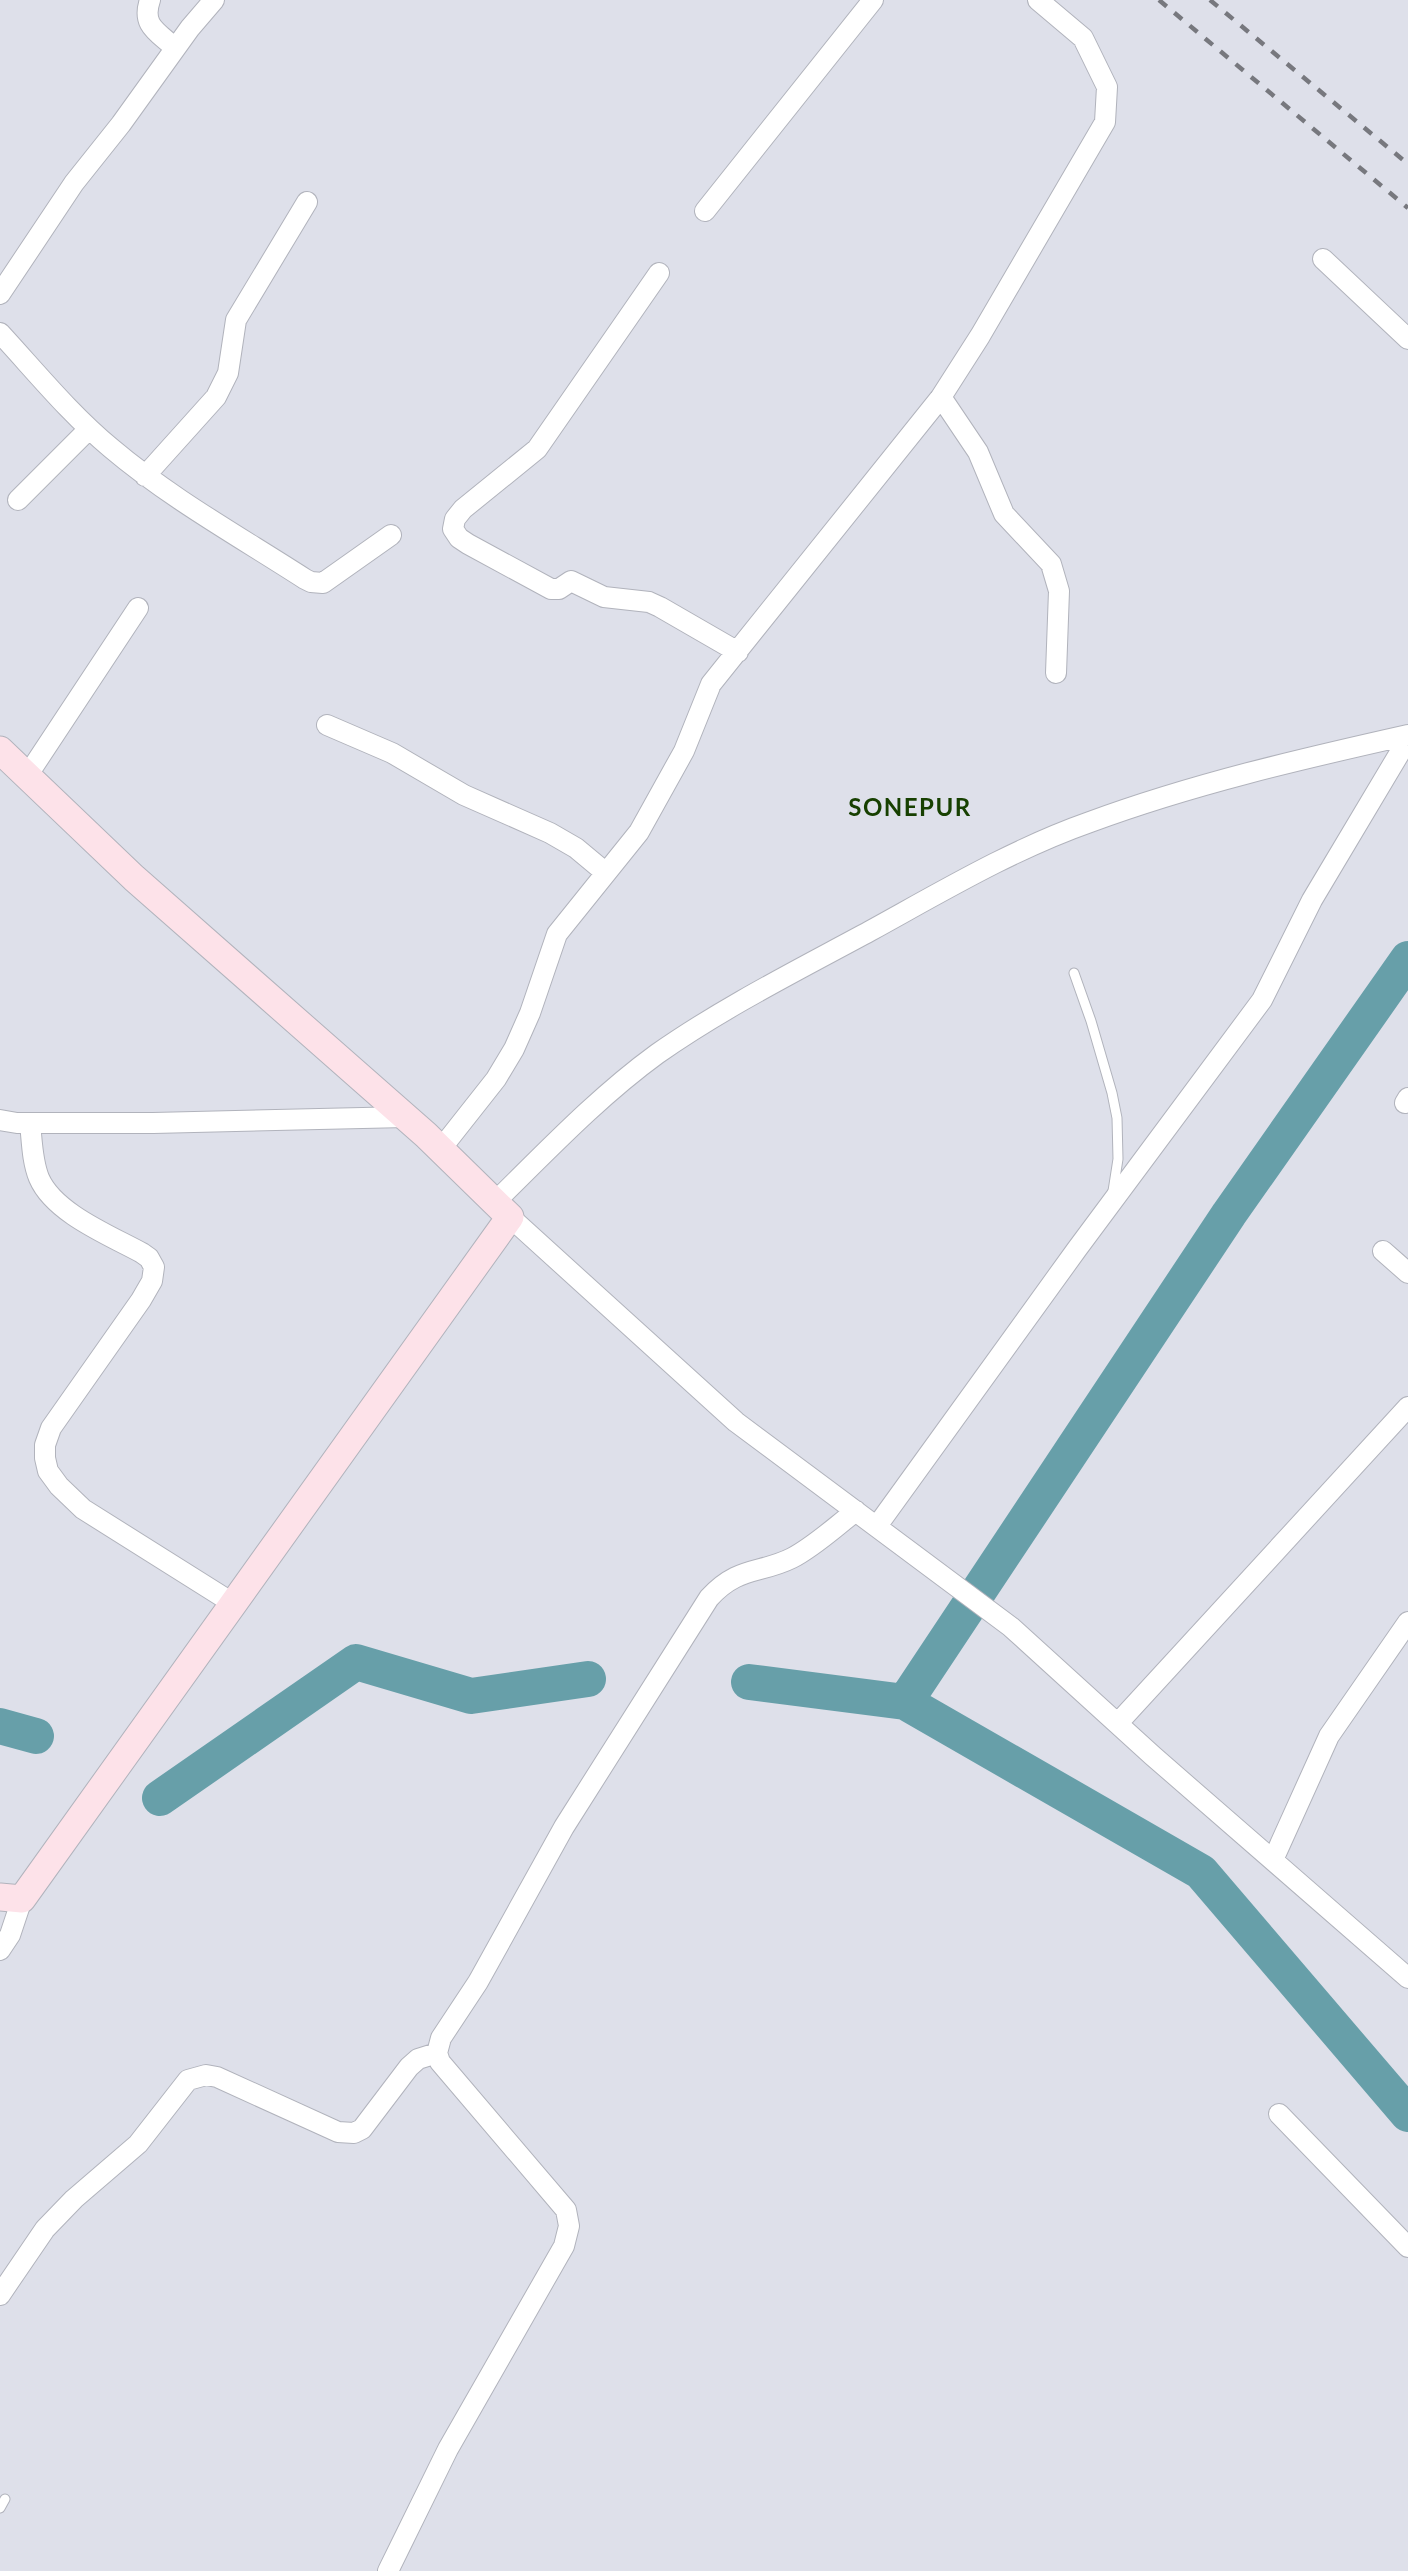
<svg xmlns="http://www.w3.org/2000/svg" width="1408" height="2571" font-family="Lato,sans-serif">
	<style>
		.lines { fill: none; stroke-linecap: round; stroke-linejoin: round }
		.river { stroke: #679fa9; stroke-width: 36 }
		.lane-casing { stroke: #b1b3bc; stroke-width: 11 }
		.street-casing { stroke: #b1b3bc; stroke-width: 22 }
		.secondary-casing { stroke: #b1b3bc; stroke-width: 29 }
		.lane { stroke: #fff; stroke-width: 9 }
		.street { stroke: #fff; stroke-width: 20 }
		.secondary { stroke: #fde2e9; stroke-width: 27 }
		.rail { stroke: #77787e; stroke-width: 4.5; stroke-dasharray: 10 10; stroke-linecap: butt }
		.labels { text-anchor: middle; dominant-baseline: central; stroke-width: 4.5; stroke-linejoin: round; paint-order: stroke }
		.district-label { font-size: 24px; font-weight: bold; letter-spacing: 1.5px; fill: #174001; stroke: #dee0ea }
	</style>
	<rect width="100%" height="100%" fill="#dee0ea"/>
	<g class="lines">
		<path class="river" d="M 749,1682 L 905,1702 L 1201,1872 L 1408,2114
			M 905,1702 L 1229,1214 L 1408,959
			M 0,1726 L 36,1736
			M 160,1798 L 356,1662 L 471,1696 L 588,1679"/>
		<defs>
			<path id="lane" d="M 1074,973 L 1091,1021 L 1112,1093 L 1117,1118 L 1118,1159 L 1113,1191
				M 0,2508 L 5,2499"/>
			<path id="street" d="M 150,0 C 141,26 158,32 175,48
				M 705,211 L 873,0
				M 1323,259 L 1408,339
				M 659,273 L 537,449 L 463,509 L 455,519 L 453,529 L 459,538 L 468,544 L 551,589 L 559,589 L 571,581 L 604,597 L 649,602 L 660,607 L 738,652
				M 0,294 L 74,183 L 121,124 L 190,28 L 214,0
				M 0,333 C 36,372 70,414 111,448 C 170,498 240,537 305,579 L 311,582 L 323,583 L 391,535
				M 941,397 L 978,452 L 1004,514 L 1051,564 L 1059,591 L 1056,673
				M 145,476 L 216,397 L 228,373 L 236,320 L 307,202
				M 18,500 L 89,429
				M 327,725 L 392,753 L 464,795 L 550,833 L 576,848 L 606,873
				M 27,776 L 138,608
				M 1405,1103 L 1408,1098
				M 0,1120 L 17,1123 L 153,1123 L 406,1117
				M 30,1123 C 32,1141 32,1161 39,1178 C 54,1213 109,1235 142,1253 L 149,1258 L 154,1267 L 152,1281 L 141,1300 L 51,1428 L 45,1445 L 45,1458 L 48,1471 L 59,1486 L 83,1509 L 234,1604
				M 440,1150 L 496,1079 L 514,1049 L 530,1013 L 557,934 L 639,832 L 684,751 L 711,684 L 941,397 L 980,336 L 1105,122 L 1107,87 L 1083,38 L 1038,0
				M 495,1202 C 547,1151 598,1097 657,1054 C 724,1007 798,970 870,931 C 941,892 1013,849 1090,822 C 1193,784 1301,759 1408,735
				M 510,1217 L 736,1422 L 1011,1627 L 1153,1756 L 1408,1978
				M 1383,1251 L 1408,1273
				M 877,1526 L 1077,1249 L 1262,1000 L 1312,900 L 1408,739
				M 1118,1723 L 1408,1407
				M 1273,1860 L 1329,1736 L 1408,1622
				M 0,1950 L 10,1935 L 22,1899
				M 1279,2114 L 1408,2247
				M 0,2295 L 45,2229 L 74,2199 L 138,2144 L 188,2080 L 206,2075 L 217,2077 L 338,2132 L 354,2133 L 362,2129 L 409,2067 L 418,2059 L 437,2053
				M 388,2571 L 448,2449 L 564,2246 L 569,2226 L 566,2210 L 440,2062 L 437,2053 L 441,2038 L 478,1982 L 564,1827 L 709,1598 C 738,1566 760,1574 792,1558 C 815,1546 836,1526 856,1511"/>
			<path id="secondary" d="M 0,750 L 134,878 L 426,1135 L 510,1217 L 22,1899 L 0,1897"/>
		</defs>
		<use href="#lane" class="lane-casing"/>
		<use href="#street" class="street-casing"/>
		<use href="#secondary" class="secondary-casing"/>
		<use href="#lane" class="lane"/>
		<use href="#street" class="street"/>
		<use href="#secondary" class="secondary"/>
		<path class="rail" d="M 1159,0 L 1408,208
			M 1210,0 L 1408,164"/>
	</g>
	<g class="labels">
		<g class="district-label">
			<text x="910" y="806">SONEPUR</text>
		</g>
	</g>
</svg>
